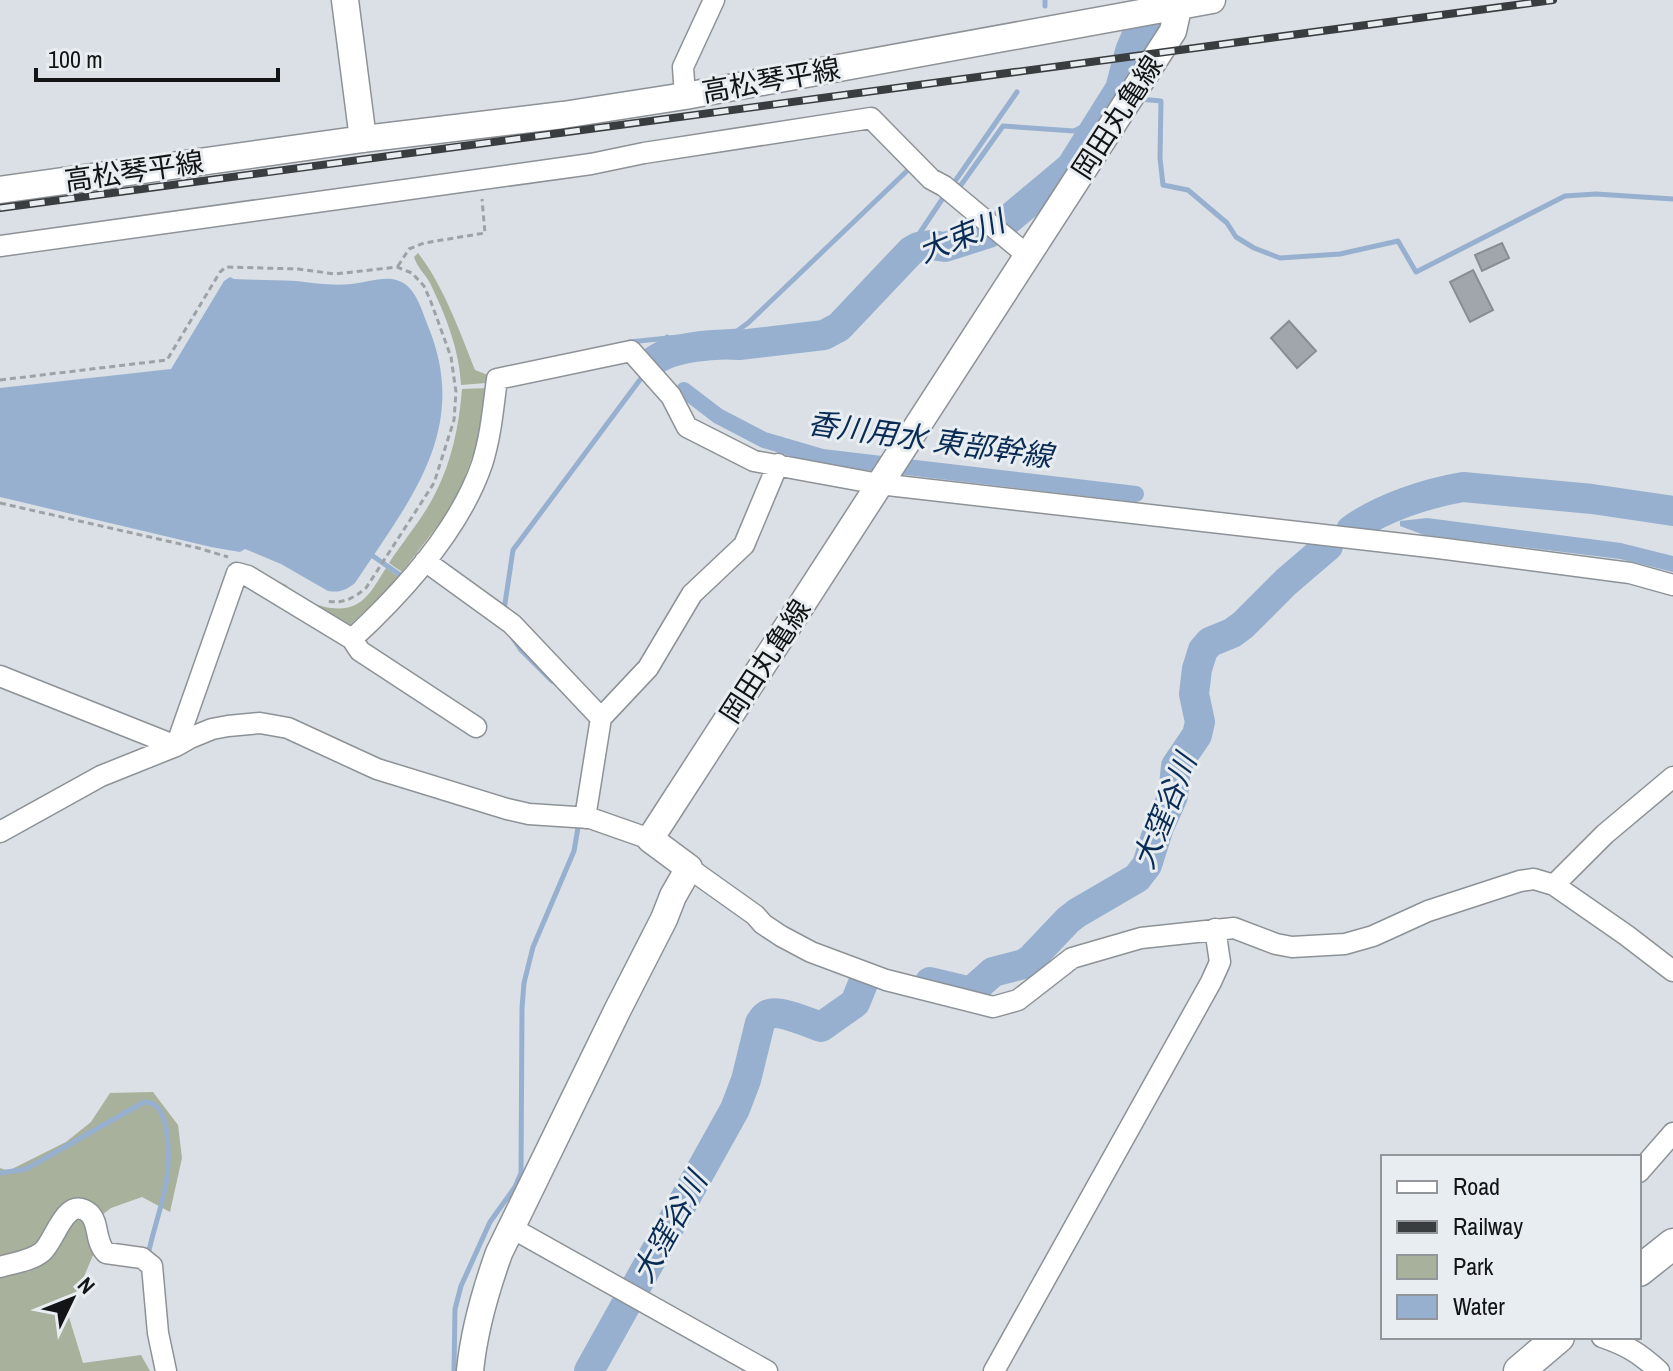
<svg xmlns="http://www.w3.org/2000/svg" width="1673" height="1371" font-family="'Archivo Narrow','Noto Sans JP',sans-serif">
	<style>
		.green { fill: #a7b19b }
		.water { fill: #97b0d0 }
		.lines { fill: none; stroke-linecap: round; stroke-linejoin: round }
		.stream { stroke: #97b0d0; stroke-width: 5 }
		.canal { stroke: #97b0d0; stroke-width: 16 }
		.river { stroke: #97b0d0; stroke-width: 30 }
		.building { fill: #a1a6ac; stroke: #898d93; stroke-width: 2 }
		.minor-casing { stroke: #8d9297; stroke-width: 23 }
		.major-casing { stroke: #8d9297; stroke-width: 29 }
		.highway-casing { stroke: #8d9297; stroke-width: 33 }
		.path { stroke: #9da2a6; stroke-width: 3; stroke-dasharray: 6 4; stroke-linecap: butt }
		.minor { stroke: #fff; stroke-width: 20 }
		.major { stroke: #fff; stroke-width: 26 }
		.highway { stroke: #fff; stroke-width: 30 }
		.rail-casing { stroke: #3a3d40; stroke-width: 8 }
		.rail { stroke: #e8edf2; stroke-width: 5; stroke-dasharray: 15; stroke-linecap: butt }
		.labels { text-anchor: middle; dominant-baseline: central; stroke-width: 6; stroke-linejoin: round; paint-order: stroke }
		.street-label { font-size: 28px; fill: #121416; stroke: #e8edf2 }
		.water-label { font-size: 30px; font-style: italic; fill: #092b54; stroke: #e8edf2 }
	</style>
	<rect width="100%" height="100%" fill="#dae0e5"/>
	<path class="green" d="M 418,253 C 443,285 460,332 475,370 L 488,375 L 486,383 L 461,385 C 459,349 446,316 430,283 C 425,274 417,267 414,257 Z
		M 488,388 L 479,439 L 455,503 L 402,572 L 389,563 C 404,540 423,518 435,494 C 452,461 459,426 462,389 Z
		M 237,562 L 286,585 C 301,602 336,616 357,604 C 370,597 378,580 386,568 L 400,578 L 350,625 L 342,627 L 236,564 Z
		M 153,1092 L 178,1125 L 182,1158 L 170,1212 L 142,1197 L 111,1208 L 102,1215 L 85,1203 L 35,1249 L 0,1261 L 0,1168 L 8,1171 L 66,1142 L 91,1122 L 110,1093 Z
		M 75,1216 L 84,1219 L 94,1253 L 68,1314 L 83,1363 L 141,1355 L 150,1371 L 0,1371 L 0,1270 Z"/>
	<path class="water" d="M 230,277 L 234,279 C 255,280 275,280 296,281 C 314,283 333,286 351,284 C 366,283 385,275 399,281 C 416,287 422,311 428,326 C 471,430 409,501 355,583 C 346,590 340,593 328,591 L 281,564 L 245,549 L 240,552 L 211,547 L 0,497 L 0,388 L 171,369 L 224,281 Z
		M 1427,518 L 1621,543 L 1673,556 L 1673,572 L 1620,559 L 1424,535 L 1400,526 L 1400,521 Z"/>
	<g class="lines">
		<path class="stream" d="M 1045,6 L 1045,0
			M 1139,99 L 1161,101 L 1160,158 L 1163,185 L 1188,190 L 1227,223 L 1236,237 L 1254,248 L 1280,258 L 1340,254 L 1398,241 L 1416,272 L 1565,196 L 1596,194 L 1673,199
			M 952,186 L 961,185 L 1003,126 L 1074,131 L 1082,127 L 1104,99 L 1120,98
			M 951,187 L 1017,92
			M 667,337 L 669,352
			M 629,342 L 737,331 L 748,323 L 909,169 L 913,172
			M 725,344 C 760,334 799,339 833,326 L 913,243 L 945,195
			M 370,554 L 403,577 L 404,576
			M 504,610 L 513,550 L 645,373
			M 513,638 L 521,650 L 552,681
			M 0,1173 L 26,1169 L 144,1102 C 172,1101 169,1157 167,1177 C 164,1201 153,1230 148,1255
			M 454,1371 L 455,1309 L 461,1286 L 490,1222 L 515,1187 L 521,1173 L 522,1008 L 524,983 L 533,947 L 574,851 L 579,822"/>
		<path class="canal" d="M 684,390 L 718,416 L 764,440 L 822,457 L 1136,494"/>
		<path class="river" d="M 653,362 C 669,347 716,343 739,345 L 824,335 L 839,327 L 911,251 L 918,247 L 931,245 L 945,247 L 989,233 L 1003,224 L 1071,167 L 1120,89 L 1130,51 L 1136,37 L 1152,25
			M 1351,530 C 1381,508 1427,493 1463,487 L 1592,499 L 1673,511
			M 930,982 L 968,991 L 974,989 L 993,972 L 1024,964 L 1031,959 L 1068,920 L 1077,913 L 1137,878 L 1147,865 L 1159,827 L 1173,796 L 1176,766 L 1197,735 L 1200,722 L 1194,694 L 1197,669 L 1203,650 L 1210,642 L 1232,633 L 1243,625 L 1286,582 L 1328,546
			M 589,1371 L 735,1109 L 746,1080 L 760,1023 C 763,1019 764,1016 769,1014 C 780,1010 810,1023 821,1027 L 855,1003 L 864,981"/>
	</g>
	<path class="building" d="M 1502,243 L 1509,258 L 1482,271 L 1475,255 Z
		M 1473,270 L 1493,310 L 1470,322 L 1450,282 Z
		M 1289,321 L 1316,351 L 1297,368 L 1271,338 Z"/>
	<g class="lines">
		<defs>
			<path id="minor" d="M 685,96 L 683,67 L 714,0
				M 0,246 L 591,164 L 644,153 L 871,118 L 931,179 L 944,186 L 1027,255
				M 425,561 L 512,624 L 601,718 L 648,668 L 692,594 L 744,545 L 778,464
				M 352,639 C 403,592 459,531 482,464 C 491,436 493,408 497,379 L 631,351 L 671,396 L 687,427 L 754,461 L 879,484 L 1438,548 L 1630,573 L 1673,585
				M 0,676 L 176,746 L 237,573 L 248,576 L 352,639 L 360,651 L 476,727
				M 585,818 L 601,718
				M 0,832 L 101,776 L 176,746 L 190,738 L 212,729 L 228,726 L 260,723 L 288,728 L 377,769 L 507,809 L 529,814 L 590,818 L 650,839
				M 689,868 L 755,915 L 763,924 L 781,936 L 811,952 L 886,980 L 993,1007 L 1018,1000 L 1072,958 L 1141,938 L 1234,928 L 1276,944 L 1292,947 L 1345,944 L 1373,936 L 1428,911 L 1520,881 L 1534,879 L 1554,885 L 1626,935 L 1673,971
				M 1554,885 L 1605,834 L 1673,777
				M 1639,1172 L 1673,1133
				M 510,1227 L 767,1371
				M 0,1267 C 13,1263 31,1261 42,1252 C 55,1242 65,1194 89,1213 C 100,1223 94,1241 106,1253 L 142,1258 L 152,1266 L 158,1333 L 166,1371
				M 1602,1337 C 1628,1346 1639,1353 1659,1371
				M 994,1371 L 1211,982 L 1220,962 L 1215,929"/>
			<path id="major" d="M 345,0 L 363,139
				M 0,190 L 363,139 L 563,115 L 685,96 L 1212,0
				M 470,1371 C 474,1330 485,1292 499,1253 L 618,1009 L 664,919 L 673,896 L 689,868 L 650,839 L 1173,31 L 1177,13 L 1176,7"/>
			<path id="highway" d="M 1639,1271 L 1673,1244
				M 1519,1371 L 1559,1337"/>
		</defs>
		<use href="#minor" class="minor-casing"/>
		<use href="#major" class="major-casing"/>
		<use href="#highway" class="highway-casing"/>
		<path class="path" d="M 398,266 L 409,249 L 424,243 L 485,233 L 482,199
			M 0,380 L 167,360 L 220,272 L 226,267 L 298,269 L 335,274 L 397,267 L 412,273 L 424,286 L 431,302 L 451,357 L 456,392 L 454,420 L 434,483 L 366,588 C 353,599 342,604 326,601
			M 0,503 L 198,548 L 228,557"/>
		<use href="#minor" class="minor"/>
		<use href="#major" class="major"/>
		<use href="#highway" class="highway"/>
		<defs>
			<path id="rail" d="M 0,208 L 1553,0"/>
		</defs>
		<use href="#rail" class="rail-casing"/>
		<use href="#rail" class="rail"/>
	</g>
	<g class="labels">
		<g class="street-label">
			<text transform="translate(771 80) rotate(-10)">高松琴平線</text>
			<text transform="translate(1117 117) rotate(-57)">岡田丸亀線</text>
			<text transform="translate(134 171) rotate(-8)">高松琴平線</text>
			<text transform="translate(765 661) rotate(-57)">岡田丸亀線</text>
		</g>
		<g class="water-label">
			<text transform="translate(961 236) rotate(-22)">大束川</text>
			<text transform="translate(930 439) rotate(8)">香川用水 東部幹線</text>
			<text transform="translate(1164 811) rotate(-68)">大窪谷川</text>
			<text transform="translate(669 1227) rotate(-61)">大窪谷川</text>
		</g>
	</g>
	<rect x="1381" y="1155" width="260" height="184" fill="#e8edf2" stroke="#92969a" stroke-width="2"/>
	<rect x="1397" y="1181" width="40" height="12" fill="#ffffff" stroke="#92969a" stroke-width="2"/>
	<text x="1453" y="1195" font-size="24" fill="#121416">Road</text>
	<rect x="1397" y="1221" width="40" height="12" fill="#3a3d40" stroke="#92969a" stroke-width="2"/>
	<text x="1453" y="1235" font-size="24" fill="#121416">Railway</text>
	<rect x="1397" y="1255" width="40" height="24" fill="#a7b19b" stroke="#92969a" stroke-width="2"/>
	<text x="1453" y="1275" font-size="24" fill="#121416">Park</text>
	<rect x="1397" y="1295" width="40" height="24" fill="#97b0d0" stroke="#92969a" stroke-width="2"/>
	<text x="1453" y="1315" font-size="24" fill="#121416">Water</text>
	<g transform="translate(72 1299) rotate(47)" stroke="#e8edf2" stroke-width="6" paint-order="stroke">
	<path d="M0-6L14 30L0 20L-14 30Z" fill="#121416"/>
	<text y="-12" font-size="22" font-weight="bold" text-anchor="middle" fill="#121416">N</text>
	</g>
	<path d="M36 68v12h242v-12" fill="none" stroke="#121416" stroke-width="4"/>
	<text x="48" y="68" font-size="24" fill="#121416" stroke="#e8edf2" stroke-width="6" paint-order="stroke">100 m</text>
</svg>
